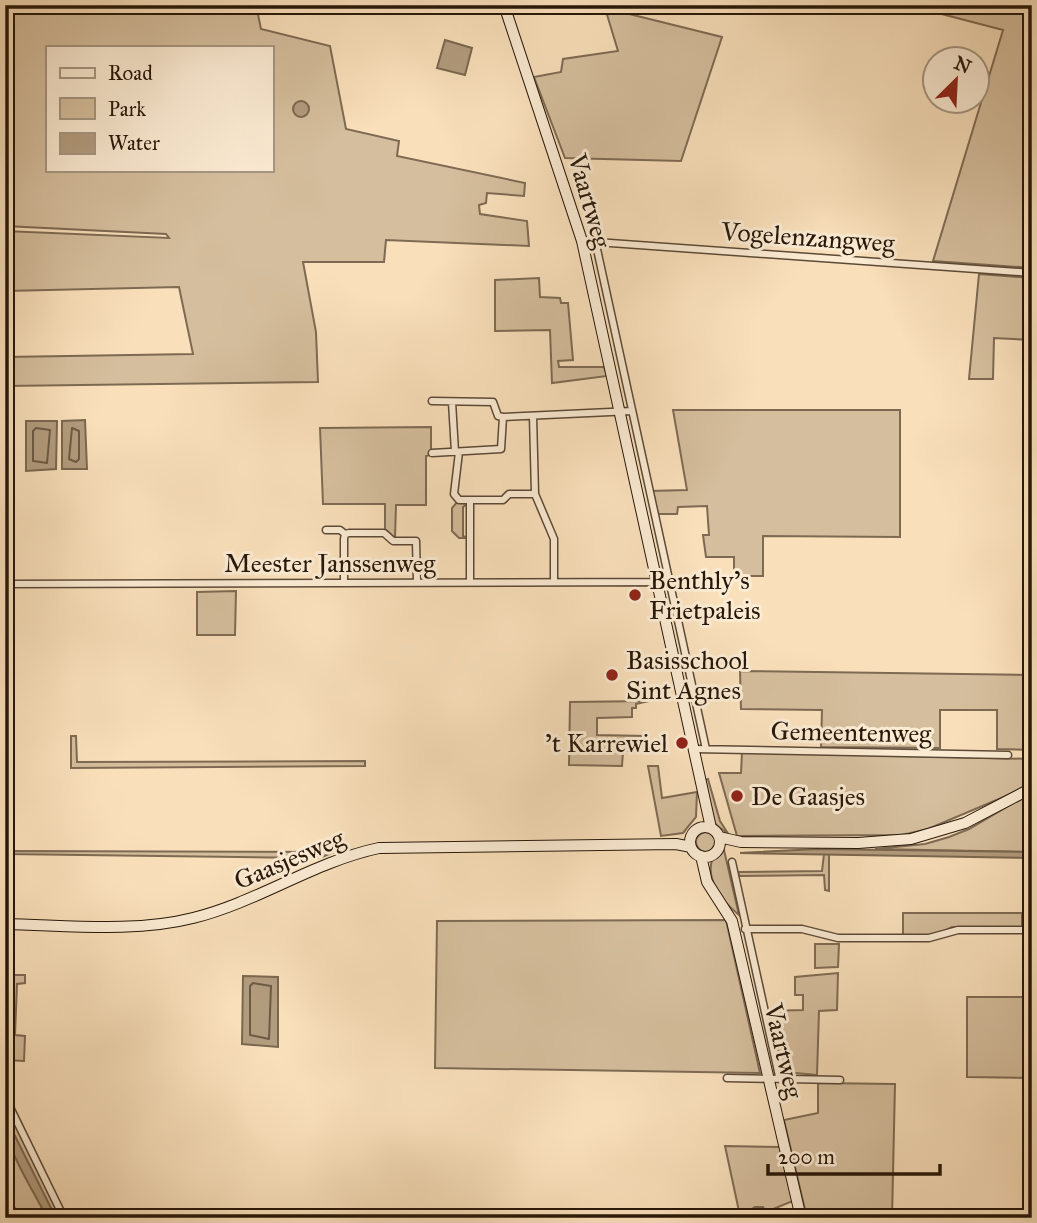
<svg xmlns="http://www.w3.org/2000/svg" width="1037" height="1223" font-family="'IM FELL Great Primer',serif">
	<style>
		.green { fill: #d5be9d; stroke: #7e6a53; stroke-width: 2; fill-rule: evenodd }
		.water { fill: #b29c7e; stroke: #7a674f; stroke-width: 2 }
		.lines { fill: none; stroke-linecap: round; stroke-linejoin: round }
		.shore { stroke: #6c5a44; stroke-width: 2 }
		.street-casing { stroke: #5c4936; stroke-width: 9 }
		.secondary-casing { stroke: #271709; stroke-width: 12 }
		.street { stroke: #fbebd3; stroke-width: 6 }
		.secondary { stroke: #fbebd3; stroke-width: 10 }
		.poi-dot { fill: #8f2418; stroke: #fbebd3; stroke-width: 2.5 }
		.labels { text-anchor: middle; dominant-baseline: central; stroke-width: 6; stroke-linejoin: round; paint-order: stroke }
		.street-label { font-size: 26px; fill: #271709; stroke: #fbebd3 }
		.poi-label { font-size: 26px; fill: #271709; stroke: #fbebd3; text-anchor: start }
	</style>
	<rect width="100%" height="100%" fill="#f9e0bb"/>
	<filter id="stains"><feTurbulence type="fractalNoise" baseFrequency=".00286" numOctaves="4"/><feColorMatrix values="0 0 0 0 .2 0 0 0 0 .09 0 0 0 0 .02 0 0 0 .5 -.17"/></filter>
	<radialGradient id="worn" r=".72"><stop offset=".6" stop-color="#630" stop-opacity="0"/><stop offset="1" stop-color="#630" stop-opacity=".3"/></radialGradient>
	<path class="green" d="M 5,5 L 256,5 L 261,29 L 330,46 L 346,129 L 399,141 L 397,156 L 525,183 L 524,196 L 487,193 L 486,203 L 479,205 L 480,214 L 527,221 L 529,246 L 386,240 L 384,262 L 303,262 L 316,332 L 318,382 L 5,386 L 5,357 L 193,354 L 179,287 L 5,291 L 5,231 L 169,238 L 166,234 L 5,226 ZM 47,47 L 271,47 L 271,170 L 47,170 Z
		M 907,5 L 1032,6 L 1032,268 L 933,261 L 1003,30 Z
		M 605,8 L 722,37 L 681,161 L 565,158 L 534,77 L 561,72 L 563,59 L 618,51 Z
		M 979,274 L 1032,278 L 1032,340 L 994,338 L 993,379 L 969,379 Z
		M 539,278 L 540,297 L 560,298 L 561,303 L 568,303 L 573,360 L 558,361 L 559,367 L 604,367 L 607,376 L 552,383 L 550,330 L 495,331 L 495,280 Z
		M 673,410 L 900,410 L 900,537 L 763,536 L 763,576 L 734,576 L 734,557 L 706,557 L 703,535 L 709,535 L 707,506 L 678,507 L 677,514 L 655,514 L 650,491 L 687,490 Z
		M 431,427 L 431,455 L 426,456 L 426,505 L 396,505 L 395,538 L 385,529 L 385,504 L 323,504 L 320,428 Z
		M 457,502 L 467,504 L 463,507 L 463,536 L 468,538 L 459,538 L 452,531 L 452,508 Z
		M 236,591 L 235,635 L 197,635 L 197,592 Z
		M 740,671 L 1032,675 L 1032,750 L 997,749 L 997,710 L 940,710 L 940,748 L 821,747 L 822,710 L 741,709 Z
		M 649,701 L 636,704 L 636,708 L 632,708 L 632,717 L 597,718 L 597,735 L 646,736 L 645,751 L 623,751 L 622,766 L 569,765 L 570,702 Z
		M 71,736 L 76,736 L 77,762 L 365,761 L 365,766 L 71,768 Z
		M 742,752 L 1032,759 L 1032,785 L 928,829 L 902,835 L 737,836 L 719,773 L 741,773 Z
		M 648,766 L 658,766 L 662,798 L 697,792 L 696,817 L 683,833 L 661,836 Z
		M 708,779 L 720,821 L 729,835 L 713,822 L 704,780 Z
		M 1032,792 L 1032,852 L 875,849 L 925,844 L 949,837 L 969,829 Z
		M696 842a10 10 0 1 1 20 0a10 10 0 1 1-20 0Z
		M 724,850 L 739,915 C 723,902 704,879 713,857 Z
		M 5,851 L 334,852 L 322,857 L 306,858 L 5,854 Z
		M 824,854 L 829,854 L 829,891 L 825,890 L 824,875 L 739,876 L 738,872 L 822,871 Z
		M 903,913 L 1022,913 L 1022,928 L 952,927 L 934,936 L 903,935 Z
		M 726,920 L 760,1073 L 435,1068 L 437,921 Z
		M 815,944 L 839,944 L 838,967 L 815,968 Z
		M 838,973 L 837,1010 L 819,1011 L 817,1075 L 784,1072 L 768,1011 L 803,1010 L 803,995 L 795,995 L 795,977 Z
		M 5,975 L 25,975 L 25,983 L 17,984 L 15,1035 L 25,1036 L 24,1061 L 5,1060 Z
		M 967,997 L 1032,997 L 1032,1078 L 967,1077 Z
		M 818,1083 L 895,1084 L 892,1218 L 807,1218 L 784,1120 L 818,1113 Z
		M 5,1102 L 61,1218 L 56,1218 C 40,1186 5,1136 5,1102 Z
		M 5,1132 L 47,1218 L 19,1218 L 5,1185 L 5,1165 L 10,1160 L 5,1156 Z
		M 725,1146 L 780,1147 L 793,1201 L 766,1212 L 763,1207 L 755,1207 L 740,1216 Z"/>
	<path class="water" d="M 445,40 L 472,48 L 465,75 L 437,68 Z
		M293 109a8 8 0 1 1 16 0a8 8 0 1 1-16 0Z
		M 85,420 L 87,469 L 62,469 L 62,421 Z
		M 26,421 L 57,421 L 56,469 L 26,471 Z
		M 817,849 L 1032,852 L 1032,858 L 740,853 Z
		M 243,976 L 278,977 L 278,1047 L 242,1044 Z
		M 5,1116 L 56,1218 L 47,1218 C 32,1187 5,1150 5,1116 Z"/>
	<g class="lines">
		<path class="shore" d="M 36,428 L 50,430 L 47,463 L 33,461 L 33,431 Z
			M 72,428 L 79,431 L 79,459 L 76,462 L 69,459 Z
			M 253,983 L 271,986 L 269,1039 L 250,1035 L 250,986 Z"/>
		<defs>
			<path id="street" d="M 595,240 L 706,749
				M 582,241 L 1032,273
				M 432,401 L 493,402 L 498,416 L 503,417 L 632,411
				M 452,402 L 455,452
				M 533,416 L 535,494 L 554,539 L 554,582
				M 459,452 L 454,494 L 459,500 L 503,500 L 509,494 L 535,494
				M 432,453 L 501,449 L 503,417
				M 470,500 L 470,582
				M 326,530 L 340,530 L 345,534
				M 344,582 L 344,539 L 345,534 L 349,533 L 384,533 L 393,541 L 416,541 L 417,582
				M 5,584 L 667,582
				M 694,749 L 1008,755
				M 732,862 L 779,1076
				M 745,929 L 802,929 L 838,938 L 929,938 L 958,930 L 1032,930
				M 727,1078 L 840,1080
				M 5,1097 L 64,1218"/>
			<path id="secondary" d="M 504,5 L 582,241 L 711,828
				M690 842a15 15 0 1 1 30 0a15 15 0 1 1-30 0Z
				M 719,837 L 741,842 L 858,843 L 911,839 L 965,823 L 1032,788
				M 701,856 L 707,882 L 732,921 L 801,1218
				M 5,924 C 66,925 134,933 193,918 C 258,902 313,862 379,848 L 676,844 L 691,847"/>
		</defs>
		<use href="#street" class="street-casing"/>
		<use href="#secondary" class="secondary-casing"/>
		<use href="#street" class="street"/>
		<use href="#secondary" class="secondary"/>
	</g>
	<g class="poi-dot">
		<circle cx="635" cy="595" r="7"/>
		<circle cx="612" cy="675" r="7"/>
		<circle cx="682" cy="743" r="7"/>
		<circle cx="737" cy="796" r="7"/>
	</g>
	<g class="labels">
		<g class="street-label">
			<text transform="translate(590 201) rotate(74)">Vaartweg</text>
			<text transform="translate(808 237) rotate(4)">Vogelenzangweg</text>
			<text x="330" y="563">Meester Janssenweg</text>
			<text transform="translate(851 732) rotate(1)">Gemeentenweg</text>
			<text transform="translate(289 859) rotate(-23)">Gaasjesweg</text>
			<text transform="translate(784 1051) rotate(77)">Vaartweg</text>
		</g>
		<g class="poi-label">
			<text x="649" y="580">Benthly's<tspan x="649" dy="30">Frietpaleis</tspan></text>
			<text x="626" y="660">Basisschool<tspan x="626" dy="30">Sint Agnes</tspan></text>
			<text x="668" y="743" text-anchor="end">'t Karrewiel</text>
			<text x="751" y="796">De Gaasjes</text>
		</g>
	</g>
	<rect width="1037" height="1223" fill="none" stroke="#f9e0bb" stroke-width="28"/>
	<rect x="7" y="7" width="1023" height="1209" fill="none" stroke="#271709" stroke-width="3.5"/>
	<rect x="14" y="14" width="1009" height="1195" fill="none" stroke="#271709" stroke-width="2"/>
	<rect x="46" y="46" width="228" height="126" fill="#fbebd3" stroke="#a69682" stroke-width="2"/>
	<rect x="60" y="68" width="35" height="10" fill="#fbebd3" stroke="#a69682" stroke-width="2"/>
	<text x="108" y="80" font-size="21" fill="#271709">Road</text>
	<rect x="60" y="98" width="35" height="21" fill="#d5be9d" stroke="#a69682" stroke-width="2"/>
	<text x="108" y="116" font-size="21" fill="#271709">Park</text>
	<rect x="60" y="133" width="35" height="21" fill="#b29c7e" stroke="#a69682" stroke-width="2"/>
	<text x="108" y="150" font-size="21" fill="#271709">Water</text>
	<g transform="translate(956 80) rotate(24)"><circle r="33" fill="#fbebd3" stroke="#a69682" stroke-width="2"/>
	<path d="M0-5L12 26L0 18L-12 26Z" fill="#8f2418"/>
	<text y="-10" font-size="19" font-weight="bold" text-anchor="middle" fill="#271709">N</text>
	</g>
	<path d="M768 1164v10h172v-10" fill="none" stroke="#271709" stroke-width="3.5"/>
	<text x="778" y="1164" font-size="21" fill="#271709" stroke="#fbebd3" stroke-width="5" paint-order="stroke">200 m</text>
	<rect width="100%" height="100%" filter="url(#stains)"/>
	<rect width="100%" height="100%" fill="url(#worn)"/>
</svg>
